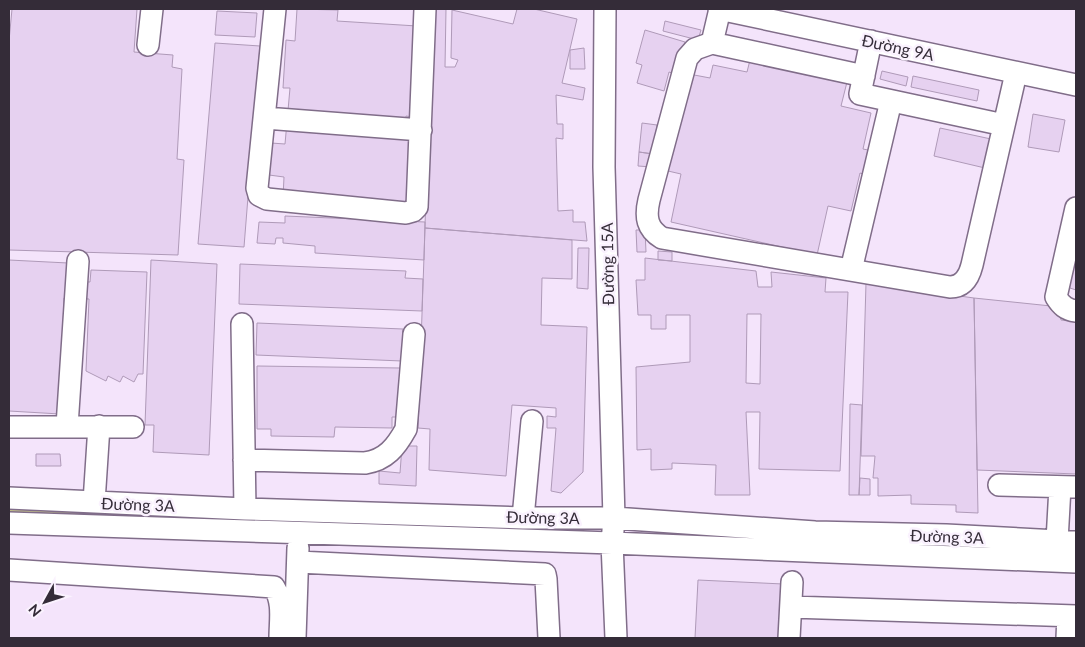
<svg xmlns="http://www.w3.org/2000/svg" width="1085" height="647" font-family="Lato,sans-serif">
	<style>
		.built { fill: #f4e4fb }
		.green { fill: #c7c588 }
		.building { fill: #e6d1f0; stroke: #af9ab8; fill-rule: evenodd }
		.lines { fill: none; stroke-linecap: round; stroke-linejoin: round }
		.minor-casing { stroke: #806d89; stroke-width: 24 }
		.minor { stroke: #fff; stroke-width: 21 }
		.labels { text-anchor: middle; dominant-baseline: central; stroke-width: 5; stroke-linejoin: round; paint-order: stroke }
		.street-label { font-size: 16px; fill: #342c38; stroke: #faf2fe }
	</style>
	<rect width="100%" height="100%" fill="#faf2fe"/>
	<path class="built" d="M 9,9 L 1076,9 L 1076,638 L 9,638 Z"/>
	<path class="green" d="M 9,506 L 552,526 L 551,532 L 9,514 Z"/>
	<path class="building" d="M 12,9 L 137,9 L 134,52 L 173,55 L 172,67 L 182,69 L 177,159 L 184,160 L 178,255 L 9,250 L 9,41 Z
		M 297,9 L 338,10 L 337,21 L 417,26 L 412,117 L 406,116 L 404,139 L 414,140 L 411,205 L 283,197 L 284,177 L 269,175 L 271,143 L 285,144 L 290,88 L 283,88 L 286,40 L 295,41 Z
		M 430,9 L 446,9 L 445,67 L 455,67 L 458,60 L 451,58 L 452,10 L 513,24 L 517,9 L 534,9 L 577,19 L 562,83 L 585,88 L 583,100 L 556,95 L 557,124 L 563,124 L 563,139 L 556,138 L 558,211 L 573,210 L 573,222 L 585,222 L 587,241 L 425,228 Z
		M 217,11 L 257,13 L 255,37 L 215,35 Z
		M 665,21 L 701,30 L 698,40 L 663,31 Z
		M 645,30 L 685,42 L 676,74 L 669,72 L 664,91 L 637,83 L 642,65 L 636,63 Z
		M 215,43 L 260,46 L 244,247 L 198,244 Z
		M 584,48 L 585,69 L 570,69 L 570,50 Z
		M 750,60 L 847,82 L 841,106 L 871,113 L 863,149 L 868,150 L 863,174 L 860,173 L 851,211 L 828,206 L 817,255 L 671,222 L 681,174 L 668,171 L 689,74 L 710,78 L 713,65 L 747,72 Z
		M 882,71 L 908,77 L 906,86 L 880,79 Z
		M 913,76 L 979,90 L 977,101 L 911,87 Z
		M 1033,114 L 1065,120 L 1059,152 L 1028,147 Z
		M 642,123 L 657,125 L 653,154 L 639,152 Z
		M 940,128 L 991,139 L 985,168 L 934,156 Z
		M 639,152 L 653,154 L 652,167 L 638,166 Z
		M 285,216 L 425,222 L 424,260 L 315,253 L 315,246 L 283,243 L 283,238 L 276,238 L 275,244 L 257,243 L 259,222 L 285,223 Z
		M 425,228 L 572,240 L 572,279 L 542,278 L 541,325 L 587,327 L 583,472 L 561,493 L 551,491 L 556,428 L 547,428 L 547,416 L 556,417 L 556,408 L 512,405 L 506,476 L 429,470 L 430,429 L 418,428 Z
		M 636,230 L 645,230 L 646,252 L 637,252 Z
		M 1076,240 L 1076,290 L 1067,287 Z
		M 578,248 L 589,248 L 588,289 L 577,288 Z
		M 658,251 L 672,252 L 672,261 L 658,260 Z
		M 645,258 L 756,271 L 758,287 L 772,287 L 771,272 L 826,278 L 825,292 L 848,292 L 840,471 L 759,469 L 760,412 L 746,412 L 750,495 L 715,495 L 716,465 L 672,463 L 672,469 L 651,470 L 651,449 L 637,450 L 636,367 L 690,362 L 690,315 L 666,315 L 666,329 L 651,329 L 651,315 L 638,315 L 636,280 L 645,280 ZM 747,314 L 761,314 L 760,384 L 746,383 Z
		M 9,260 L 68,263 L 67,281 L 90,282 L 91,270 L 147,272 L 143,374 L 138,374 L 134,382 L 123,376 L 120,382 L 108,376 L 106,381 L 86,371 L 89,299 L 64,298 L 60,414 L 9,411 Z
		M 151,260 L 217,264 L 209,455 L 153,452 L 154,425 L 145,425 Z
		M 240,264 L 406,271 L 405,278 L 423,279 L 422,311 L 239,304 Z
		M 866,283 L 974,298 L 978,513 L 956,512 L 956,505 L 911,504 L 911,495 L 878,496 L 878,478 L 873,478 L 875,456 L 861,456 Z
		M 974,298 L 1051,306 L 1050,309 L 1059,309 L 1061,320 L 1076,322 L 1076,474 L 977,470 Z
		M 257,323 L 403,329 L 402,361 L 256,355 Z
		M 257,366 L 400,368 L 400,417 L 392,417 L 392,428 L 335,427 L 334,437 L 271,436 L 271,429 L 257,429 Z
		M 850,404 L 862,405 L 859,495 L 849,495 Z
		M 402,446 L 417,446 L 416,486 L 379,484 L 379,471 L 400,473 Z
		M 36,454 L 60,454 L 61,466 L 36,466 Z
		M 860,478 L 870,479 L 870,495 L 859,495 Z
		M 698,580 L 783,584 L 780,638 L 695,638 Z"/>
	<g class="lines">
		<defs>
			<path id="minor" d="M 275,9 L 257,188 L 259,195 L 267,199 L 406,213 L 413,211 L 417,207 L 425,9
				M 605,9 L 604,167 L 614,518 L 612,543 L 616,638
				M 719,9 L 1076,85
				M 720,9 L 712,43 L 695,49 L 687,58 L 649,200 C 645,217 647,229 662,238 L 950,287 C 963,287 969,277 972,265 L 1016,73
				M 871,41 L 860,94 L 1004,125
				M 712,43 L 864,76
				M 148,45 L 152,9
				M 265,118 L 421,130
				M 1076,208 L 1056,297 C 1061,305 1066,310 1076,311
				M 851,270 L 891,101
				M 242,324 L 245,509
				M 67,426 L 78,261
				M 9,427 L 133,427
				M 244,460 L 365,463 C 386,460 396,447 406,429 L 414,334
				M 999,485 L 1076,487
				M 9,498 L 245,509 L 523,518 L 614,518 L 815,532 L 946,535 L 1076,542
				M 94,502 L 99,426
				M 523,518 L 532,421
				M 9,523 L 612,543 L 1076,562
				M 1057,541 L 1060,487
				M 298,562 L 545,574 L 546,579 L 549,638
				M 9,570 L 274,587 C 284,603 280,620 280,638
				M 791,607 L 1076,616
				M 295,638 L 298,548
				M 789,638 L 792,582
				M 1067,638 L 1068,616"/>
		</defs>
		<use href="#minor" class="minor-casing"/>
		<use href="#minor" class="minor"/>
	</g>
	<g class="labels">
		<g class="street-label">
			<text transform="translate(898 47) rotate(12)">Đường 9A</text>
			<text transform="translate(607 264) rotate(-91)">Đường 15A</text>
			<text transform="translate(138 504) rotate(2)">Đường 3A</text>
			<text transform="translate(543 517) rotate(1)">Đường 3A</text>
			<text transform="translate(947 536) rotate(2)">Đường 3A</text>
		</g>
	</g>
	<rect width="1085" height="647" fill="none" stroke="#342c38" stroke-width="20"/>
	<g transform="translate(45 602) rotate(230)" stroke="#faf2fe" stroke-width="4" paint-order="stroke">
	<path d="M0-4L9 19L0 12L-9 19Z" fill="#342c38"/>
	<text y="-8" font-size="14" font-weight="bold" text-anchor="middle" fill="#342c38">N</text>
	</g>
</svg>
